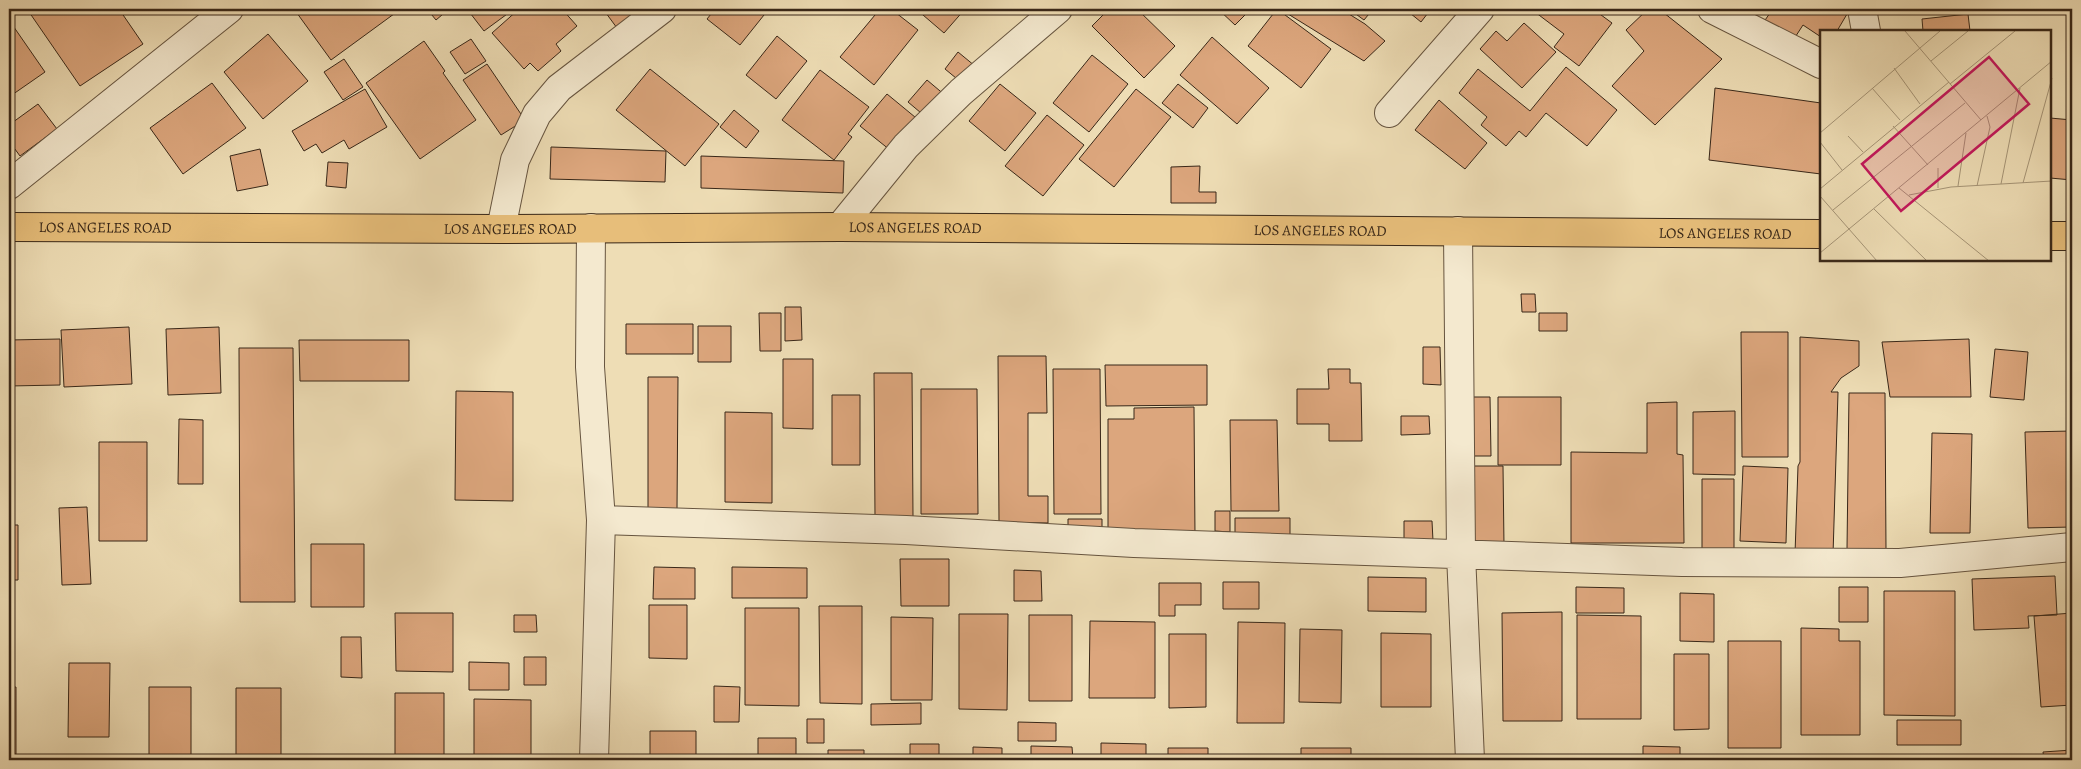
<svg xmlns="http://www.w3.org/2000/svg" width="2081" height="769" font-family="Alegreya,serif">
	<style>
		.building { fill: #dca67d; stroke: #382718 }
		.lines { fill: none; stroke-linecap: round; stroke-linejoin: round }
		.minor-casing { stroke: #66543f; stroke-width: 30 }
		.major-casing { stroke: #382718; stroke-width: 30 }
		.minor { stroke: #f4e9cf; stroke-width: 28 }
		.major { stroke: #e7be7a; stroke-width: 28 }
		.labels { text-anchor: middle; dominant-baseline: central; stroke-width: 4.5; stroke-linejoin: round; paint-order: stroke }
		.street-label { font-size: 15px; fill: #382718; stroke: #f4e9cf }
		.inset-road { fill: none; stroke: #a59476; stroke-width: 1 }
		.view { fill: #c2185b; fill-opacity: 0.15; stroke: #c2185b; stroke-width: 2.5 }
		.inset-edge { fill: none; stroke: #382718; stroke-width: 2.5 }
	</style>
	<rect width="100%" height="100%" fill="#eeddb5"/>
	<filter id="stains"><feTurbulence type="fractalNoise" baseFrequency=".004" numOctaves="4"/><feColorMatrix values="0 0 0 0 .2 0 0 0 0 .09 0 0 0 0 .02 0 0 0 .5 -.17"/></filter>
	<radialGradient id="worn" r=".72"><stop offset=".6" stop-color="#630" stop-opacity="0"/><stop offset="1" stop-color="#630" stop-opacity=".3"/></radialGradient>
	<path class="building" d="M 27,9 L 119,9 L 143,44 L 80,86 Z
		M 294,9 L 396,9 L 398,11 L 331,60 Z
		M 427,9 L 449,9 L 436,20 Z
		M 467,9 L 514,9 L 484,31 Z
		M 519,9 L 562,9 L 577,26 L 556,44 L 561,51 L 538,71 L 530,63 L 524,69 L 492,33 Z
		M 603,9 L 643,9 L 617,28 Z
		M 715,9 L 767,9 L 768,10 L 740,45 L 707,19 Z
		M 880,9 L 891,9 L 918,30 L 874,85 L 840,57 Z
		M 916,9 L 965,9 L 944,33 Z
		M 1109,9 L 1137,9 L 1175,46 L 1144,78 L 1092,26 Z
		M 1218,9 L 1251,9 L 1235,25 Z
		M 1277,9 L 1331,49 L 1301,88 L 1248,46 Z
		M 1280,9 L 1341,9 L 1365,24 L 1385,41 L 1364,61 Z
		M 1349,9 L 1373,9 L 1364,20 Z
		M 1405,9 L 1431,9 L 1421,22 Z
		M 1531,9 L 1593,9 L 1612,23 L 1579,66 L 1554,47 L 1564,34 Z
		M 1648,9 L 1659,9 L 1722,59 L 1655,125 L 1612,86 L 1644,51 L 1626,30 Z
		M 1763,9 L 1850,9 L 1837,31 L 1821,31 L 1821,37 L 1803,25 L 1792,42 L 1763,23 L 1770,13 Z
		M 1968,14 L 1970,31 L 1923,31 L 1922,19 Z
		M 9,20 L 45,72 L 9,97 Z
		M 1524,23 L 1556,52 L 1522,88 L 1480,49 L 1496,31 L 1507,41 Z
		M 268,34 L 308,81 L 263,119 L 224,72 Z
		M 777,36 L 807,61 L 776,99 L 746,75 Z
		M 1212,37 L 1269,88 L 1237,124 L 1180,75 Z
		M 471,39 L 486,61 L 465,74 L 450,52 Z
		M 424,41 L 445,71 L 443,73 L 476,120 L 420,159 L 366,83 Z
		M 958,52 L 975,66 L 962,83 L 945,69 Z
		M 1092,55 L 1128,84 L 1089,132 L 1053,103 Z
		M 344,59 L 363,87 L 343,100 L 324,72 Z
		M 487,64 L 525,120 L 501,135 L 463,80 Z
		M 1566,67 L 1617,110 L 1587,146 L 1546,113 L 1526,137 L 1519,131 L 1506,146 L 1481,125 L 1487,117 L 1459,93 L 1478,69 L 1530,111 Z
		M 650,69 L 719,124 L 685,166 L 616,110 Z
		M 820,70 L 869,107 L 848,134 L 852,137 L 834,160 L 782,120 Z
		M 927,80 L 946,96 L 927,118 L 908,102 Z
		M 212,83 L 246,128 L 183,174 L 150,128 Z
		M 1000,84 L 1036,113 L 1005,151 L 969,121 Z
		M 1178,84 L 1208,108 L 1193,128 L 1162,103 Z
		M 1715,88 L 1821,103 L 1821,174 L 1709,160 Z
		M 365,89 L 387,127 L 349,149 L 344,140 L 322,153 L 316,144 L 304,151 L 292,131 Z
		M 1136,89 L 1171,117 L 1114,187 L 1079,159 Z
		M 887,94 L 921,122 L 895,154 L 860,126 Z
		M 1439,100 L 1487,143 L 1465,169 L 1415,130 Z
		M 38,104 L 57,129 L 20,156 L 9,141 L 9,125 Z
		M 734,110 L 759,131 L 746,148 L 720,127 Z
		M 1047,115 L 1084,145 L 1043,196 L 1005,166 Z
		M 2050,118 L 2072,120 L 2072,180 L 2050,178 Z
		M 551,147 L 666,151 L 665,182 L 550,179 Z
		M 260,149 L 268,185 L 237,191 L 230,156 Z
		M 701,156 L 844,161 L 843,193 L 701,188 Z
		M 328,162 L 348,163 L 346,188 L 326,186 Z
		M 1200,166 L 1199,192 L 1216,192 L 1216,203 L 1171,203 L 1171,167 Z
		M 1521,294 L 1535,294 L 1536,312 L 1522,312 Z
		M 785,307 L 801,307 L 802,340 L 785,341 Z
		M 759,313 L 781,313 L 781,351 L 760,351 Z
		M 1539,313 L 1567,313 L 1567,331 L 1539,331 Z
		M 626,324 L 693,324 L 693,354 L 626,354 Z
		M 698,326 L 731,326 L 731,362 L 698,362 Z
		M 129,327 L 132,384 L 64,387 L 61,330 Z
		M 219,327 L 221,393 L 168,395 L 166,329 Z
		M 1741,332 L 1788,332 L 1788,457 L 1742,457 Z
		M 1800,337 L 1859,341 L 1859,366 L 1841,378 L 1831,392 L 1838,392 L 1833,555 L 1795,554 L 1798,466 L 1800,462 Z
		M 60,339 L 60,385 L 9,386 L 9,340 Z
		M 1969,339 L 1971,397 L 1890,397 L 1882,342 Z
		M 299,340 L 409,340 L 409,381 L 300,381 Z
		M 1423,347 L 1440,347 L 1441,385 L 1423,384 Z
		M 239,348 L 293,348 L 295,602 L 240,602 Z
		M 1995,349 L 2028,352 L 2024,400 L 1990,397 Z
		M 998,356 L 1046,356 L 1047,413 L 1028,413 L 1028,496 L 1048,496 L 1048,523 L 999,522 Z
		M 783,359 L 813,359 L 813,429 L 783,428 Z
		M 1105,365 L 1207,365 L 1207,405 L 1106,406 Z
		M 1053,369 L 1100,369 L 1101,514 L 1054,514 Z
		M 1328,369 L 1350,369 L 1350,383 L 1361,383 L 1362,441 L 1329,441 L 1329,424 L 1297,424 L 1297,389 L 1329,389 Z
		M 874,373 L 912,373 L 913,517 L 875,517 Z
		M 648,377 L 678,377 L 677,509 L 648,509 Z
		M 921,389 L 977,389 L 978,514 L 921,514 Z
		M 456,391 L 513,392 L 513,501 L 455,500 Z
		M 1849,393 L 1885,393 L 1886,550 L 1847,549 Z
		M 832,395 L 860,395 L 860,465 L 832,465 Z
		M 1471,397 L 1490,397 L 1491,456 L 1471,456 Z
		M 1498,397 L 1561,397 L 1561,465 L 1498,465 Z
		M 1677,402 L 1677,454 L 1683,455 L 1684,543 L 1571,543 L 1571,452 L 1647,453 L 1647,403 Z
		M 1194,407 L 1195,536 L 1108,536 L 1108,419 L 1134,419 L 1134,408 Z
		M 1735,411 L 1735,475 L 1693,474 L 1693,412 Z
		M 725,412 L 772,413 L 772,503 L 725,502 Z
		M 1401,416 L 1429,416 L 1430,434 L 1401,435 Z
		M 179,419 L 203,420 L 203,484 L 178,484 Z
		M 1230,420 L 1277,420 L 1279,511 L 1231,511 Z
		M 2072,431 L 2072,527 L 2028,528 L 2025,432 Z
		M 1932,433 L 1972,434 L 1970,533 L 1930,533 Z
		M 99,442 L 147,442 L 147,541 L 99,541 Z
		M 1473,466 L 1503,466 L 1504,546 L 1473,546 Z
		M 1743,466 L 1788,468 L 1786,543 L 1740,541 Z
		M 1702,479 L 1734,479 L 1734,550 L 1702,550 Z
		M 87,507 L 91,584 L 62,585 L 59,508 Z
		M 1215,511 L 1230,511 L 1230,532 L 1215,531 Z
		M 1235,518 L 1290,518 L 1290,542 L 1235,542 Z
		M 1068,519 L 1102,519 L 1102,537 L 1068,537 Z
		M 1404,521 L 1432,521 L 1433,541 L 1404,541 Z
		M 9,525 L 18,525 L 18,580 L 9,580 Z
		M 311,544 L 364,544 L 364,607 L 311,607 Z
		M 900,559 L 949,559 L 949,606 L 901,606 Z
		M 654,567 L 695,568 L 695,599 L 653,599 Z
		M 732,567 L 807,568 L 807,598 L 732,598 Z
		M 1014,570 L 1041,571 L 1042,601 L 1014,601 Z
		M 2055,576 L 2057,615 L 2028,616 L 2029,628 L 1974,630 L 1972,579 Z
		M 1368,577 L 1426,578 L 1426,612 L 1368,611 Z
		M 1223,582 L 1259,582 L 1259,609 L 1223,609 Z
		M 1159,583 L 1201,583 L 1201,605 L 1175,605 L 1175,616 L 1159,616 Z
		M 1576,587 L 1624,588 L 1624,613 L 1576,613 Z
		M 1839,587 L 1868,587 L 1868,622 L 1839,622 Z
		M 9,588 L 11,588 L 9,620 Z
		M 1884,591 L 1955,591 L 1955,716 L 1884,715 Z
		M 1680,593 L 1714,594 L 1714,642 L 1680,641 Z
		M 649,605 L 687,605 L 687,659 L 649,658 Z
		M 819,606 L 862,606 L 862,704 L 820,703 Z
		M 745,608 L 799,608 L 799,706 L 745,705 Z
		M 1562,612 L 1562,721 L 1503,721 L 1502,613 Z
		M 395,613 L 453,613 L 453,672 L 396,671 Z
		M 2072,613 L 2072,705 L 2041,707 L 2034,616 Z
		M 959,614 L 1008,614 L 1007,710 L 959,709 Z
		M 514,615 L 536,615 L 537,632 L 514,632 Z
		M 1029,615 L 1072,615 L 1072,701 L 1029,701 Z
		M 1577,615 L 1641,616 L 1641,719 L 1577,719 Z
		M 891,617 L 933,618 L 932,700 L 891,700 Z
		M 1090,621 L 1155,622 L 1155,698 L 1089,698 Z
		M 1238,622 L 1285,623 L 1284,723 L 1237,723 Z
		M 1801,628 L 1839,629 L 1839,641 L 1860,641 L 1860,735 L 1801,735 Z
		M 1300,629 L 1342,630 L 1341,703 L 1299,702 Z
		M 1381,633 L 1431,634 L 1431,707 L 1381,707 Z
		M 1169,634 L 1206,634 L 1206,707 L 1169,708 Z
		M 341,637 L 361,637 L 362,678 L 341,677 Z
		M 1728,641 L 1781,641 L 1781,748 L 1728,748 Z
		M 1674,654 L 1709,654 L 1709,729 L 1674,730 Z
		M 524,657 L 546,657 L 546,685 L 524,685 Z
		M 469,662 L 509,663 L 509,690 L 469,690 Z
		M 69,663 L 110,663 L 109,737 L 68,737 Z
		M 714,686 L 740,687 L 739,722 L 714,722 Z
		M 9,687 L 16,687 L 16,754 L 9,754 Z
		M 149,687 L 191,687 L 191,757 L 149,757 Z
		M 236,688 L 281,688 L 281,760 L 236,760 Z
		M 395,693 L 444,693 L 444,760 L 395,760 Z
		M 474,699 L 531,700 L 531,760 L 474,760 Z
		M 921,703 L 921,724 L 871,725 L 871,704 Z
		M 807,719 L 824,719 L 824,743 L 807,743 Z
		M 1897,720 L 1961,720 L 1961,745 L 1897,745 Z
		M 1018,722 L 1056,723 L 1056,741 L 1018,741 Z
		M 650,731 L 696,731 L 696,760 L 650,760 Z
		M 758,738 L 796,738 L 796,760 L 758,760 Z
		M 1101,743 L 1146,744 L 1146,760 L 1101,760 Z
		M 910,744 L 939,744 L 939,760 L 910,760 Z
		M 1031,746 L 1072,747 L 1073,760 L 1031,760 Z
		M 1643,746 L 1680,747 L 1680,760 L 1643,760 Z
		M 973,747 L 1002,748 L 1002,760 L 973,760 Z
		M 1168,748 L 1208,748 L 1208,760 L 1168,760 Z
		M 1301,748 L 1351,748 L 1351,760 L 1301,760 Z
		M 828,750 L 864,750 L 864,760 L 828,760 Z
		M 2072,750 L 2072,760 L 2044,760 L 2043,752 Z
		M 2030,756 L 2030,760 L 1986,760 L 1986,758 Z"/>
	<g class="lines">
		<defs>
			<path id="minor" d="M 1712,9 L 1821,64
				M 1862,9 L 1866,31
				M 1389,113 L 1480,9
				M 9,185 L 229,9
				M 840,227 L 906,146 L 961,92 L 1058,9
				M 591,228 L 590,367 L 601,520 L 594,760
				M 501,229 L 515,160 L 537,114 L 559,88 L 662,9
				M 1458,231 L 1461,554 L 1470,760
				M 601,520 L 906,530 L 1134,543 L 1682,562 L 1900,563 L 2072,547"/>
			<g id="major">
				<path id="s1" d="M 9,227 L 501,229 L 840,227 L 1821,234"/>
				<path d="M 2050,236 L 2072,236"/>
			</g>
		</defs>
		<use href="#minor" class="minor-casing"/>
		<use href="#major" class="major-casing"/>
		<use href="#minor" class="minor"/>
		<use href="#major" class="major"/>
	</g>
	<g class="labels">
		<g class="street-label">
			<text stroke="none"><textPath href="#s1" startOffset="96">LOS ANGELES ROAD</textPath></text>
			<text stroke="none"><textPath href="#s1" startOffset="906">LOS ANGELES ROAD</textPath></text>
			<text stroke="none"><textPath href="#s1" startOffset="501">LOS ANGELES ROAD</textPath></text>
			<text stroke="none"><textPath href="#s1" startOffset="1311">LOS ANGELES ROAD</textPath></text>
			<text stroke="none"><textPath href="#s1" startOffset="1716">LOS ANGELES ROAD</textPath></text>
		</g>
	</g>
	<g transform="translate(1820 30)">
		<rect width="231" height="231" fill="#eeddb5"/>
		<path class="inset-road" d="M 85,1 L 161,90M 111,31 L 148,1M 74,38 L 100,74M 130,54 L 195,1M 52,58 L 80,90M 73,96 L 108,135M 0,103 L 120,1M 28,106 L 43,122M 0,112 L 22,140M 118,138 L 118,158M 203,153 L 232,48M 181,154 L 200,58M 138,156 L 146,103M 157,156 L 170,97 L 167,86M 79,158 L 169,231M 0,159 L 129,52M 89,165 L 131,157 L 232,151M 0,166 L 57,231M 54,179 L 107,231M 13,180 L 145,73M 0,223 L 232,31"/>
		<path class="view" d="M 169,27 L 209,74 L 81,181 L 42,134 Z"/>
		<rect width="231" height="231" class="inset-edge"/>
	</g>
	<rect width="2081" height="769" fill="none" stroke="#eeddb5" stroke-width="30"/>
	<rect x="10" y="10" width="2061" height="749" fill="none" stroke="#382718" stroke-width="2.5"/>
	<rect x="15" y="15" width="2051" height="739" fill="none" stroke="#382718"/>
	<rect width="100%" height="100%" filter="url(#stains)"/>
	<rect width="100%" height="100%" fill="url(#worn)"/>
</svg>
